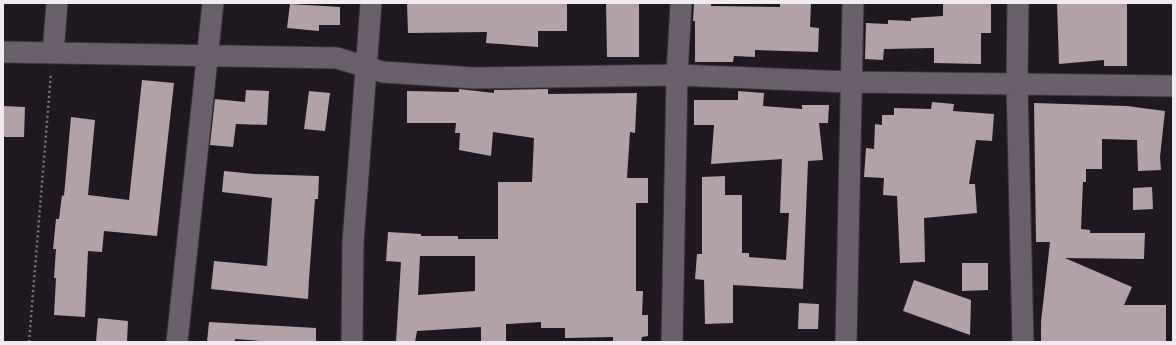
<svg xmlns="http://www.w3.org/2000/svg" width="1176" height="345" font-family="Helvetica,sans-serif">
  <rect width="100%" height="100%" fill="#201821"/>
  <path fill="#b2a1a7" fill-rule="evenodd" d="M 407,3 L 567,3 L 567,31 L 538,31 L 538,47 L 486,43 L 487,32 L 408,33 Z
    M 606,3 L 639,3 L 639,57 L 607,57 Z
    M 780,3 L 811,3 L 810,27 L 819,28 L 818,52 L 755,50 L 755,57 L 734,56 L 733,62 L 695,62 L 695,21 L 693,21 L 694,4 L 711,4 L 711,6 L 780,7 Z
    M 943,3 L 991,3 L 991,33 L 981,33 L 981,64 L 934,63 L 934,48 L 884,49 L 883,60 L 865,59 L 866,23 L 888,24 L 888,20 L 911,21 L 911,18 L 943,16 Z
    M 1057,3 L 1127,3 L 1127,66 L 1104,66 L 1104,60 L 1059,64 Z
    M 290,4 L 340,7 L 340,25 L 319,25 L 319,31 L 287,28 Z
    M 142,80 L 174,83 L 157,236 L 104,231 L 102,252 L 88,251 L 85,317 L 54,315 L 56,278 L 54,278 L 56,249 L 53,249 L 56,219 L 59,219 L 62,195 L 64,196 L 71,117 L 95,120 L 88,195 L 129,200 Z
    M 459,89 L 494,93 L 494,90 L 548,89 L 548,94 L 637,93 L 635,133 L 630,132 L 627,178 L 648,178 L 648,203 L 636,203 L 636,291 L 643,291 L 642,315 L 648,315 L 648,336 L 642,337 L 641,342 L 613,342 L 613,337 L 565,338 L 565,328 L 541,328 L 541,322 L 506,324 L 506,342 L 481,342 L 481,327 L 417,331 L 415,342 L 396,342 L 401,262 L 386,261 L 388,232 L 421,234 L 421,236 L 458,236 L 458,239 L 498,239 L 498,182 L 532,182 L 534,138 L 493,132 L 491,156 L 459,150 L 460,133 L 455,133 L 456,123 L 407,123 L 407,91 L 459,92 ZM 420,256 L 475,256 L 475,291 L 418,295 Z
    M 246,90 L 269,91 L 267,125 L 236,124 L 233,147 L 210,145 L 215,99 L 245,102 Z
    M 309,91 L 330,93 L 325,131 L 304,129 Z
    M 738,91 L 764,93 L 763,106 L 802,109 L 802,105 L 829,105 L 828,123 L 819,123 L 823,160 L 808,161 L 803,289 L 733,285 L 733,323 L 705,324 L 704,280 L 695,279 L 697,254 L 702,254 L 702,177 L 725,176 L 725,195 L 742,195 L 742,253 L 749,253 L 749,257 L 786,260 L 789,213 L 780,213 L 782,159 L 711,164 L 714,125 L 694,125 L 694,100 L 738,100 Z
    M 932,102 L 954,104 L 953,111 L 994,114 L 992,141 L 976,140 L 969,184 L 975,184 L 977,213 L 924,218 L 925,262 L 900,263 L 897,196 L 883,195 L 884,178 L 864,177 L 866,148 L 874,149 L 875,124 L 882,125 L 882,115 L 894,115 L 894,108 L 931,109 Z
    M 1034,103 L 1127,106 L 1165,111 L 1160,157 L 1161,170 L 1138,171 L 1137,140 L 1102,139 L 1102,169 L 1086,169 L 1086,182 L 1083,182 L 1081,229 L 1090,230 L 1090,233 L 1145,233 L 1144,259 L 1065,258 L 1132,287 L 1124,305 L 1166,305 L 1166,342 L 1041,342 L 1041,322 L 1050,242 L 1036,242 Z
    M 3,106 L 25,107 L 24,137 L 3,137 Z
    M 224,171 L 254,174 L 319,176 L 318,199 L 315,199 L 309,279 L 308,299 L 211,289 L 214,261 L 267,266 L 272,198 L 222,192 Z
    M 1152,187 L 1153,209 L 1133,210 L 1133,188 Z
    M 962,263 L 988,263 L 988,290 L 962,291 Z
    M 914,280 L 971,300 L 970,335 L 903,311 Z
    M 799,303 L 819,304 L 818,329 L 798,329 Z
    M 98,318 L 128,321 L 127,342 L 96,342 Z
    M 209,322 L 316,328 L 316,342 L 274,342 L 235,339 L 235,342 L 207,342 Z"/>
  <g fill="none" stroke-linecap="round" stroke-linejoin="round">
    <defs>
      <path id="minor" d="M 1018,3 L 1017,84 L 1023,342
        M 3,52 L 337,58 L 383,72 L 474,78 L 677,75 L 850,82 L 1173,86
        M 53,53 L 57,3
        M 177,342 L 213,3
        M 352,342 L 353,242 L 371,3
        M 672,342 L 677,75 L 681,3
        M 846,342 L 853,3"/>
    </defs>
    <use href="#minor" stroke="#383239" stroke-width="23"/>
    <path stroke="#7a737b" stroke-width="2.5" stroke-dasharray="2 3" stroke-linecap="butt" d="M 29,342 L 51,73"/>
    <use href="#minor" stroke="#6a606b" stroke-width="21"/>
  </g>
  <rect width="1176" height="345" fill="none" stroke="#f0eaf1" stroke-width="8"/>
</svg>
